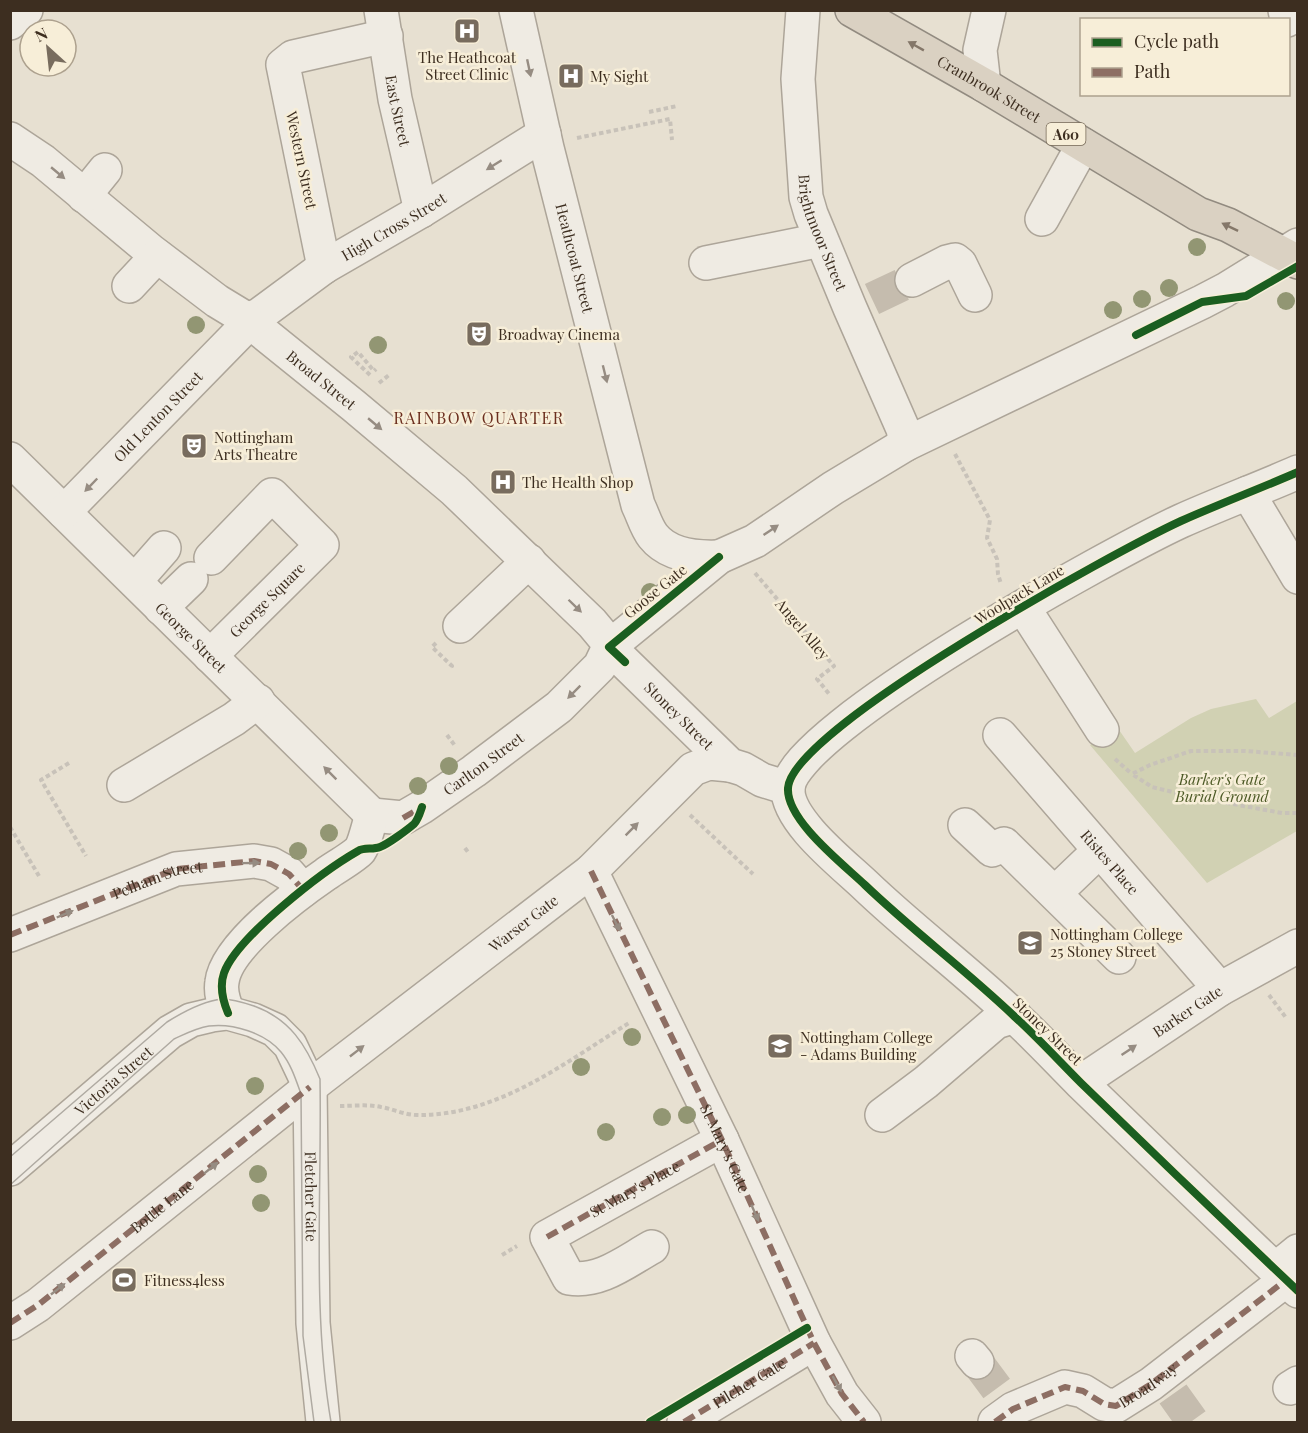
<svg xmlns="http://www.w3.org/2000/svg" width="1308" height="1433" font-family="'Playfair Display',serif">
  <rect width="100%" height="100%" fill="#e7e0d1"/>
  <path fill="#d1d1b3" d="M 1256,699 L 1269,718 L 1297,701 L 1297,831 L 1207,883 L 1090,745 L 1117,727 L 1135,753 L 1191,718 L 1211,709 Z"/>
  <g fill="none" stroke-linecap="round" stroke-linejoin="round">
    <path stroke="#c5bcae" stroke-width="33" stroke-dasharray="33 16" stroke-linecap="butt" d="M 872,299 L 912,280
      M 977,1362 L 1003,1397
      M 1173,1394 L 1193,1422"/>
    <defs>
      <g id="minor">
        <path id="s1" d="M 381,10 L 395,99 L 421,211"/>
        <path id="s2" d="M 516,10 L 547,148 L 638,505 C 643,515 646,527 653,536 C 668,555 696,558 719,557"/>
        <path id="s3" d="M 803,10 L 798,79 L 806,197 L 811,214 L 850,308 L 903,429 L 906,444"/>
        <path d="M 1285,10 L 1287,20"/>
        <path d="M 10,23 L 26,10"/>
        <path d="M 984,85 L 980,50 L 989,10"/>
        <path id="s4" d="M 10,139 L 43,161 L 151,251 L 217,301 L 245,318 L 354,406 L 454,490 L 592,623 L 607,641 L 609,647 L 730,765 L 743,769 L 762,780 L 788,788"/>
        <path d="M 84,196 L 105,170"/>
        <path d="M 1042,219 L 1083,145"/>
        <path d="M 706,263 L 821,240"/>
        <path d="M 324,267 L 283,65 L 293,57 L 386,36"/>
        <path d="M 912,280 L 947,262 L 955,260 L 960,264 L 975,295"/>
        <path d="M 129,286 L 157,256"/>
        <path id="s5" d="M 245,318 L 252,318 L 259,315 L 324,267 L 421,211 L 544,134"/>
        <path id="s6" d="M 10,459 L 372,815"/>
        <path d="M 1298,472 C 1259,489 1219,504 1181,521 C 1118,550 792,728 788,788 C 786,820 843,864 865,885 C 913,931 967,971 1015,1017 C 1038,1038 1059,1061 1081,1083 C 1153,1153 1225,1222 1298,1291"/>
        <path d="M 1248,493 L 1298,577"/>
        <path id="s7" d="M 64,512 L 245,327 L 245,318"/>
        <path d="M 135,581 L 164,548"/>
        <path d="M 1023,607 L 1102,730"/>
        <path d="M 161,608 L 191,579"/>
        <path d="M 460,626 L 529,561"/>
        <path id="s8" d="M 210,656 L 322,545 L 272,495 L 211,558"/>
        <path id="s9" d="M 1000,735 L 1220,989"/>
        <path d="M 124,785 L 234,719 L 258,701"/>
        <path id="s10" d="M 372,815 L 403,818 L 422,807 L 474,771 L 559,707 L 600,666 L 609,647 L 719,557 L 755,541 L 833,488 L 906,444 L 1202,302 L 1225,290 L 1298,245"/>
        <path d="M 965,825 L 992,850 L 1004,844 L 1119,957"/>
        <path id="s11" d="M 591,871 L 722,1140 L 814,1343 L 842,1394 L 864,1422"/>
        <path d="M 1055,893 L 1099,851"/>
        <path d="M 10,935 L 176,869 L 254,861 L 271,864 L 289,874 L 303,890"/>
        <path d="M 228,1013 C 224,1003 220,993 222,982 C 226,946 297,894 326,874 C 334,868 354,857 360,850 C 365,843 369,823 372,815"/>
        <path id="s12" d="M 1081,1082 L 1220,989 L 1298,946"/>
        <path d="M 882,1115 L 926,1082 L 996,1022 L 1015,1016"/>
        <path id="s13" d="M 10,1169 L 170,1032 L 191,1020 L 212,1015 L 228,1013 L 253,1020 L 275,1030 L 290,1045 L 310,1087 L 313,1323 L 323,1422"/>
        <path d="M 652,1247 C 625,1262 600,1283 569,1278 L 547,1237 L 722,1140"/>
        <path d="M 1276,1269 L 1298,1251"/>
        <path id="s14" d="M 10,1323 L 38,1305 L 320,1079 L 591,871 L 693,769 L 709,763 L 730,765"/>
        <path d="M 972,1356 L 977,1362"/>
        <path d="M 1290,1388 L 1298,1383"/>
        <path d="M 684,1422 L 814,1343"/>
        <path id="s15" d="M 995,1422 L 1013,1409 L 1065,1387 L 1083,1391 L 1104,1404 L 1116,1406 L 1151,1384 L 1286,1280"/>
      </g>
      <g id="highway">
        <path id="s16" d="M 852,10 L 984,85 L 1198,214 L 1228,225 L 1298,262"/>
      </g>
    </defs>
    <use href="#minor" stroke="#ada599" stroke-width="36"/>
    <use href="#highway" stroke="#928b80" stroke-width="36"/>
    <path stroke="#c8c2b9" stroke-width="4" stroke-dasharray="4.5 3" stroke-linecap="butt" d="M 649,112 L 677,106
      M 577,138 L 670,119 L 672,140
      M 370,375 L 351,357 L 358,352 L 374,371 L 376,369
      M 379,383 L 389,375
      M 955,454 L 990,520 L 987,538 L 997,559 L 998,574 L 1001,584
      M 755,573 L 834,666 L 817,679 L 830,695
      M 436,643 L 432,647 L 452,666 L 450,667
      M 447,735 L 456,747
      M 1298,755 L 1245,751 L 1191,751 L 1150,765 L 1132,774 L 1152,787 L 1189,796 L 1282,813 L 1298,813
      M 1115,759 L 1132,774
      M 69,763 L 41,780 L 86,856
      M 690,815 L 753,874
      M 10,827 L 39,876
      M 465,848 L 468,852
      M 1269,995 L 1287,1019
      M 340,1106 C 353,1106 368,1104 381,1107 C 393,1109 405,1115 417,1115 C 498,1116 564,1063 629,1023
      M 502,1255 L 517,1246"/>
    <use href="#minor" stroke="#efebe3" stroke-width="33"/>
    <use href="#highway" stroke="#dad1c2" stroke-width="33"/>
    <path stroke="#afaaa2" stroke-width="1.5" d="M 10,1157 L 167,1022 C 183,1012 203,1001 222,999 C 232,999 245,1003 254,1006 C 290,1019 306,1045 320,1079 C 322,1192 312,1311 331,1422
      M 10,1185 L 174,1039 C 185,1034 196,1028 209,1026 C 233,1023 265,1033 281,1052 C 291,1064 296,1080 301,1094 L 303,1336 L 314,1422"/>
    <g stroke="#8d6e63" stroke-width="6" stroke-dasharray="12 6" stroke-linecap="butt">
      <path d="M 403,818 L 422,807"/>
      <path d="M 591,871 L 722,1140 L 814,1343 L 842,1394 L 864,1422"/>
      <path id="s17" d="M 10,935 L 176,869 L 254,861 L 271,864 L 289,874 L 303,890"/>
      <path id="s18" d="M 547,1237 L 722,1140"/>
      <path d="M 10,1323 L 38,1305 L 310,1087"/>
      <path id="s19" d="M 684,1422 L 814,1343"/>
      <path d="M 995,1422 L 1013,1409 L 1065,1387 L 1083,1391 L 1104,1404 L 1116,1406 L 1151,1384 L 1286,1280"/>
    </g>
    <defs>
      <path id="cycleway" d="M 1136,335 L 1202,302 L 1246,296 L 1298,266
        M 1298,472 C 1259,489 1219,504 1181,521 C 1118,550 792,728 788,788 C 786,820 843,864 865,885 C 913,931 967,971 1015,1017 C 1038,1038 1059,1061 1081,1083 C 1153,1153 1225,1222 1298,1291
        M 625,662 L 609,647 L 719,557
        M 228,1013 C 223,1001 219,987 224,973 C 237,937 323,871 358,851 C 364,847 373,850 380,847 C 388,844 407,830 414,824 C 418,820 420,813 422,807
        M 650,1422 L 807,1328"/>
    </defs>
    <use href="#cycleway" stroke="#f7eed8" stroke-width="11"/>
    <use href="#cycleway" stroke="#1b5e20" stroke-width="8"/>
  </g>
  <g fill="#929673">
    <circle cx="1197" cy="247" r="9"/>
    <circle cx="1169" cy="288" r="9"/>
    <circle cx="1142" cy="299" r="9"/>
    <circle cx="1286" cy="301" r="9"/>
    <circle cx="1113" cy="310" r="9"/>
    <circle cx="196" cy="325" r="9"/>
    <circle cx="378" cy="345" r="9"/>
    <circle cx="650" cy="592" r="9"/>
    <circle cx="449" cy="766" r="9"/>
    <circle cx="418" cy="786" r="9"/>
    <circle cx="329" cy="833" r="9"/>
    <circle cx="298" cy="851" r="9"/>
    <circle cx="632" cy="1037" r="9"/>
    <circle cx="581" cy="1067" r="9"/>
    <circle cx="255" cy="1086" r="9"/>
    <circle cx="687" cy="1115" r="9"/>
    <circle cx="662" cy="1117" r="9"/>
    <circle cx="606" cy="1132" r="9"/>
    <circle cx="258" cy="1174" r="9"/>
    <circle cx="261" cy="1203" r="9"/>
  </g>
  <defs><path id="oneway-solid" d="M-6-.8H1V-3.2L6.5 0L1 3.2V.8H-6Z" transform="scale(1.5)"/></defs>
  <g fill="#847769">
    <use href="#oneway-solid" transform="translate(916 46) rotate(-151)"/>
    <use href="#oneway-solid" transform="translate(1230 227) rotate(-154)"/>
  </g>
  <g fill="#968c82">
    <use href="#oneway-solid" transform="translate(529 68) rotate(78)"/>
    <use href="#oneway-solid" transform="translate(494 165) rotate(148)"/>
    <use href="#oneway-solid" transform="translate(58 173) rotate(40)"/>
    <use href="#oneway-solid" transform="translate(605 374) rotate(76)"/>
    <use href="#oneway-solid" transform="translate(375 424) rotate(40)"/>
    <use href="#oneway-solid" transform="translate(91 485) rotate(134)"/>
    <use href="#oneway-solid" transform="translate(771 530) rotate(-34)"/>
    <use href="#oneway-solid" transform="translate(575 606) rotate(44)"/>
    <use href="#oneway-solid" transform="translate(574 692) rotate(135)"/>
    <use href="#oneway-solid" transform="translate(330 773) rotate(-135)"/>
    <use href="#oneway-solid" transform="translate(632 829) rotate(-45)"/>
    <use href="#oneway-solid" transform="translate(251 863) rotate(-1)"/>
    <use href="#oneway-solid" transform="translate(65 914) rotate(-23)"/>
    <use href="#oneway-solid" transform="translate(616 923) rotate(63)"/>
    <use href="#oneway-solid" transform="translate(1129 1050) rotate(-34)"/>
    <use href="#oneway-solid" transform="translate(357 1051) rotate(-38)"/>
    <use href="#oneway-solid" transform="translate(211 1168) rotate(-39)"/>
    <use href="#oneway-solid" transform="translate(755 1213) rotate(66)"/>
    <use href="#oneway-solid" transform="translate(58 1289) rotate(-38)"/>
    <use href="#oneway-solid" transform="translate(837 1384) rotate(61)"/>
  </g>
  <defs>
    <symbol id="hospital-square" viewBox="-11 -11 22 22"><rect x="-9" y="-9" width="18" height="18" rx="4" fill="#786c5e" stroke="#f7eed8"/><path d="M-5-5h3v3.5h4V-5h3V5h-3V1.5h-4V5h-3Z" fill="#fff"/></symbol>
    <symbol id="theatre-square" viewBox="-11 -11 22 22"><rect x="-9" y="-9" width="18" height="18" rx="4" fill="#786c5e" stroke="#f7eed8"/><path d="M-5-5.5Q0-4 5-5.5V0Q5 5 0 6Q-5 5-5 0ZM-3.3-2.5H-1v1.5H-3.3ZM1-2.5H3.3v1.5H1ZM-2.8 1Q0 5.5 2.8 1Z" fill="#fff"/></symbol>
    <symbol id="university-square" viewBox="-11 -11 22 22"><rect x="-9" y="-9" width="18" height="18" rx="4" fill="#786c5e" stroke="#f7eed8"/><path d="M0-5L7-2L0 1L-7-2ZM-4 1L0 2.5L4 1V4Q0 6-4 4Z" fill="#fff"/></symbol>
    <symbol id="stadium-square" viewBox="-11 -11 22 22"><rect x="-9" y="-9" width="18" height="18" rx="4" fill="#786c5e" stroke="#f7eed8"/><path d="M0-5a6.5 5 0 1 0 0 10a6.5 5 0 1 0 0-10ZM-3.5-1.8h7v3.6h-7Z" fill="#fff"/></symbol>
  </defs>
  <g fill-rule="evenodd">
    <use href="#hospital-square" x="452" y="16" width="30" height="30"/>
    <use href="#hospital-square" x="556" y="61" width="30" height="30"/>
    <use href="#theatre-square" x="464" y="319" width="30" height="30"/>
    <use href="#theatre-square" x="179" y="431" width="30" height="30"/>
    <use href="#hospital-square" x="488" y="467" width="30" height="30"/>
    <use href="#university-square" x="1015" y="928" width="30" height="30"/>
    <use href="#university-square" x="765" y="1031" width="30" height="30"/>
    <use href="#stadium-square" x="109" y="1265" width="30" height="30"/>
  </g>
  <g text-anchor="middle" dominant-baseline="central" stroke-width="5" stroke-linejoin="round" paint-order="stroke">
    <rect fill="#f7eed8" stroke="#756857" stroke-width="1.5" x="1046.5" y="123" width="39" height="22" rx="4.5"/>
    <g font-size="14" font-weight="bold" fill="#3d2e20">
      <text x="1066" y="134">A60</text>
    </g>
    <g font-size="15" fill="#3d2e20" stroke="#f7eed8" text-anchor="start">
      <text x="467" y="57" text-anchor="middle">The Heathcoat<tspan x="467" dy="17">Street Clinic</tspan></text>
      <text x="590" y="76">My Sight</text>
      <text x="498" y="334">Broadway Cinema</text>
      <text x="214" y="437">Nottingham<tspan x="214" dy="17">Arts Theatre</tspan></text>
      <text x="522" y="482">The Health Shop</text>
      <text x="1050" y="934">Nottingham College<tspan x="1050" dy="17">25 Stoney Street</tspan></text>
      <text x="800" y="1037">Nottingham College<tspan x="800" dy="17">- Adams Building</tspan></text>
      <text x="144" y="1280">Fitness4less</text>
    </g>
    <g font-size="15" fill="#3d2e20" stroke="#f7eed8">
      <text stroke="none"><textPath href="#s16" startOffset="158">Cranbrook Street</textPath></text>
      <text stroke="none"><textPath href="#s1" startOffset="102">East Street</textPath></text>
      <text transform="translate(302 160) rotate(78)">Western Street</text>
      <text stroke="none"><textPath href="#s5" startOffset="176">High Cross Street</textPath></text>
      <text stroke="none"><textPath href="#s3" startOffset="226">Brightmoor Street</textPath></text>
      <text stroke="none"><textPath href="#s2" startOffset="255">Heathcoat Street</textPath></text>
      <text stroke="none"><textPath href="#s4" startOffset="394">Broad Street</textPath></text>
      <text stroke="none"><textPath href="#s7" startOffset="134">Old Lenton Street</textPath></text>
      <text transform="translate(655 591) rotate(-39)">Goose Gate</text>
      <text transform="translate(1019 594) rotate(-31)">Woolpack Lane</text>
      <text stroke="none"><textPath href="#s8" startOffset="80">George Square</textPath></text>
      <text transform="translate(803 629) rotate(50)">Angel Alley</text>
      <text stroke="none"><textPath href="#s6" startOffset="254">George Street</textPath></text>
      <text stroke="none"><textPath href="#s4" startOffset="886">Stoney Street</textPath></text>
      <text stroke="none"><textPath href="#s10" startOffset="128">Carlton Street</textPath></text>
      <text stroke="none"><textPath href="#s9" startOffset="168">Ristes Place</textPath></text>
      <text stroke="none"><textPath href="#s17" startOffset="158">Pelham Street</textPath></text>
      <text stroke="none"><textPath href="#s14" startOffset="651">Warser Gate</textPath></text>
      <text stroke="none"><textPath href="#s12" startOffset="128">Barker Gate</textPath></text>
      <text transform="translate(1048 1031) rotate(44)">Stoney Street</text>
      <text stroke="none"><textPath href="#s13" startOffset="136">Victoria Street</textPath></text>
      <text stroke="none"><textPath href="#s11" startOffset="308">St Mary's Gate</textPath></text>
      <text stroke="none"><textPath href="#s18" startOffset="100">St Mary's Place</textPath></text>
      <text stroke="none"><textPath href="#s13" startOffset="500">Fletcher Gate</textPath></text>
      <text stroke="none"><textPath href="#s14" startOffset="192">Bottle Lane</textPath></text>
      <text stroke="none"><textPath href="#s19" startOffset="76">Pilcher Gate</textPath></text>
      <text stroke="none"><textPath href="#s15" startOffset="172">Broadway</textPath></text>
    </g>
    <g font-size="15" font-style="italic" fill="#4d5a26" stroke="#f7eed8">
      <text x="1222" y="779">Barker's Gate<tspan x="1222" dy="17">Burial Ground</tspan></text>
    </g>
    <g font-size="16" letter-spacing="1.5" fill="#6b2e1e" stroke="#f7eed8">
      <text x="479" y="417">RAINBOW QUARTER</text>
    </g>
  </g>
  <rect width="1308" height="1433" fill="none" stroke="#3d2e20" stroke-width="24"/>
  <rect x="1080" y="18" width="210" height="78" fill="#f7eed8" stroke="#ada18e" stroke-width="1.5"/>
  <rect x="1092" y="38" width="30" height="9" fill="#1b5e20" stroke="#ada18e" stroke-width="1.5"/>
  <text x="1134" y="48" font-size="18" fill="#3d2e20">Cycle path</text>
  <rect x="1092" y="68" width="30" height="9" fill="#8d6e63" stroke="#ada18e" stroke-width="1.5"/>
  <text x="1134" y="78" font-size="18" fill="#3d2e20">Path</text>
  <g transform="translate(48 48) rotate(333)"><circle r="28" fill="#f7eed8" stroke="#ada18e" stroke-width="1.5"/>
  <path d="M0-4.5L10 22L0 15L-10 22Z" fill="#786c5e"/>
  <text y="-9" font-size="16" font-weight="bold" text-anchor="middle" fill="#3d2e20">N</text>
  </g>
</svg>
